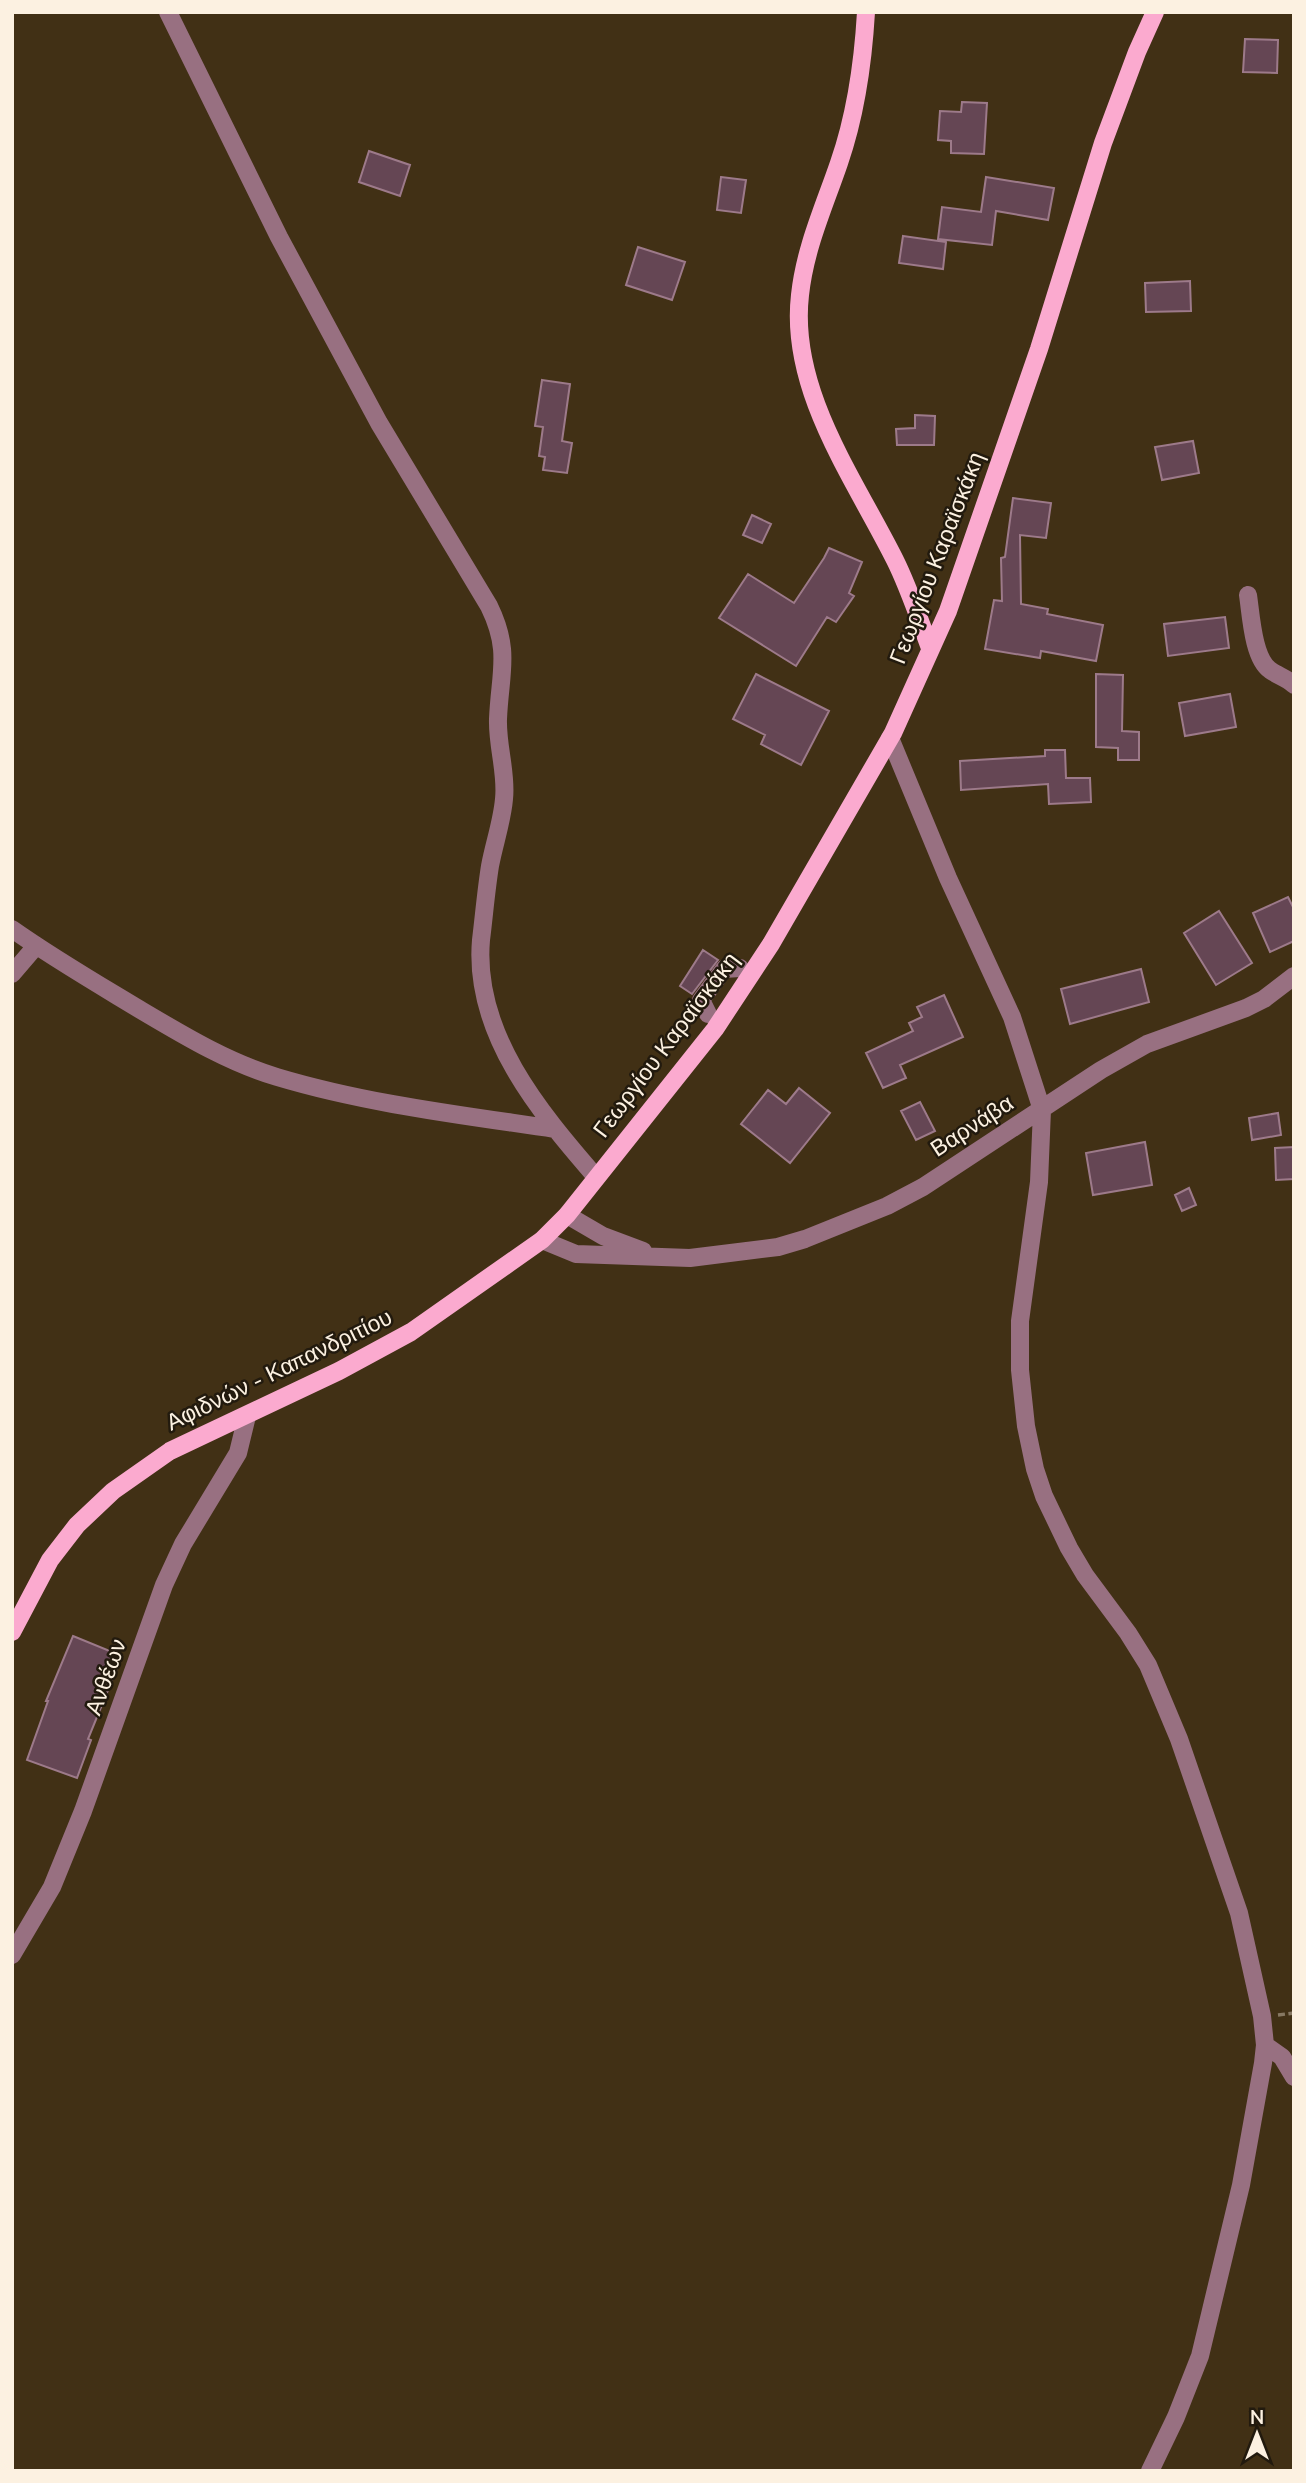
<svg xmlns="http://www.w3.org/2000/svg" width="1306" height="2483" font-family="'Nunito Sans',sans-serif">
  <rect width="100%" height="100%" fill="#413015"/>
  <path fill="#654654" stroke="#9d7a8a" stroke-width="2" d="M 1245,39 L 1278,40 L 1277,73 L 1243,72 Z
    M 962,102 L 987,103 L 984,154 L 951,153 L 951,141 L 938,140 L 940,111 L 961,112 Z
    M 369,151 L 410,165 L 400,196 L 359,182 Z
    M 721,177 L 746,180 L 741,213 L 717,210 Z
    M 986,177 L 1054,188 L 1048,220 L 996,211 L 992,245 L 938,239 L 942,207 L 981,212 Z
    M 903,236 L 946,242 L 943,269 L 899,263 Z
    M 638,247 L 685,262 L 672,300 L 626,285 Z
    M 1190,281 L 1191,311 L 1146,312 L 1145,283 Z
    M 542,380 L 570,384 L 562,441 L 572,443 L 567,473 L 543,470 L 545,457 L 539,456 L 543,427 L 535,426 Z
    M 915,415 L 935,416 L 934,445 L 897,445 L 896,429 L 915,428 Z
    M 1193,441 L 1199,473 L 1162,480 L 1155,447 Z
    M 1013,498 L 1051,503 L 1046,538 L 1020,535 L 1021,604 L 1048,609 L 1047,614 L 1103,625 L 1096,661 L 1041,651 L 1040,658 L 985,649 L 994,600 L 1002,601 L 1001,558 L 1005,557 Z
    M 752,515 L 771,524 L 762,543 L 743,535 Z
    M 829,548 L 862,562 L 849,593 L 854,596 L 836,622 L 827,617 L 796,666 L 719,618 L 748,574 L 794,603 L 824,558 Z
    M 1225,617 L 1229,648 L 1168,656 L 1164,624 Z
    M 756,674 L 829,711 L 801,765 L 761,744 L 765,735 L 733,719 Z
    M 1096,674 L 1123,675 L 1122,731 L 1139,732 L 1139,760 L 1118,760 L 1118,748 L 1096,747 Z
    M 1230,694 L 1236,727 L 1185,736 L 1179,703 Z
    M 1045,750 L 1065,750 L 1066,778 L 1090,778 L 1091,802 L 1049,804 L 1048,784 L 961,790 L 960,761 L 1045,756 Z
    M 1288,897 L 1294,909 L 1294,941 L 1270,952 L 1253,913 Z
    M 1219,911 L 1252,963 L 1216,985 L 1184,933 Z
    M 703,950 L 718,960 L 692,994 L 680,986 Z
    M 1141,969 L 1149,1002 L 1070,1024 L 1061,989 Z
    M 944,995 L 963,1037 L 900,1065 L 906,1078 L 883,1088 L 866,1053 L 913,1031 L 909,1023 L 922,1017 L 917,1007 Z
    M 799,1088 L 830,1113 L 790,1163 L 741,1124 L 768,1090 L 786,1104 Z
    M 920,1102 L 935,1131 L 916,1140 L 901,1111 Z
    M 1278,1113 L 1281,1135 L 1252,1140 L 1249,1118 Z
    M 1145,1142 L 1152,1185 L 1093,1195 L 1086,1153 Z
    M 1294,1147 L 1294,1179 L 1276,1180 L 1275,1148 Z
    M 1189,1188 L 1196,1205 L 1182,1211 L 1175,1195 Z
    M 73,1636 L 122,1656 L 88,1739 L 91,1740 L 77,1778 L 27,1760 L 48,1701 L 46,1701 Z"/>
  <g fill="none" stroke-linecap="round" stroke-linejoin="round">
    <path stroke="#877862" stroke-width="3.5" stroke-dasharray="7 3.5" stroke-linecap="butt" d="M 1278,2015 L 1294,2013"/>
    <path stroke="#987081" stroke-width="18" d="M 168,12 L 279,237 L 379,423 L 489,606 C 511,651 500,672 498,719 C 497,746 507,773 504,799 C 502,822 494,844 490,866 C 486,891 484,916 481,940 C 473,1033 539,1111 596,1177
      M 1248,595 C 1251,615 1253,658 1270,670 C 1278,676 1287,678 1294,685
      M 890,738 L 948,878 L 1012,1017 L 1042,1110 L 1039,1182 L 1020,1321 L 1020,1370 L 1026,1426 L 1035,1469 L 1044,1496 L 1069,1548 L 1085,1575 L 1128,1633 L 1148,1665 L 1179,1739 L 1239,1913 L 1262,2016 L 1265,2045 L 1263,2063 L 1241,2185 L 1200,2356 L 1176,2417 L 1150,2471
      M 12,929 C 53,958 96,983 139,1009 C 183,1035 227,1062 277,1077 C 367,1104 461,1115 555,1129
      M 12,974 L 36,946
      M 708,1014 L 701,1000 L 724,969 L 740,968
      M 567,1215 L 603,1236 L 643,1251
      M 542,1240 L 576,1254 L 690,1258 L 778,1247 L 805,1239 L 887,1206 L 923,1187 L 1101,1070 L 1147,1044 L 1246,1008 L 1264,999 L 1294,976
      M 12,1955 L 52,1887 L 83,1811 L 164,1585 L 183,1544 L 238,1453 L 247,1416
      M 1265,2045 L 1282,2057 L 1294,2077"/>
    <path stroke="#fbaacf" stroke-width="18" d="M 866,12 C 863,64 856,114 839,163 C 824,207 805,248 800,295 C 789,390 854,478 895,560 C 909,588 919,619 930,648
      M 12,1632 L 50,1560 L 77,1525 L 113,1491 L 170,1451 L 339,1371 L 411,1332 L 542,1240 L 567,1215 L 715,1029 L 771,944 L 893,733 L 948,611 L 1039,349 L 1103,143 L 1137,52 L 1155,12"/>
  </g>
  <g text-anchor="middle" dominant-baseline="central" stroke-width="5" stroke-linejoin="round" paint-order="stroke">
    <g font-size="23" fill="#fcf1e1" stroke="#221a0e">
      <text transform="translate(937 558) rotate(-69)">Γεωργίου Καραϊσκάκη</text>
      <text transform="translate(666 1045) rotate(-53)">Γεωργίου Καραϊσκάκη</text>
      <text transform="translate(972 1126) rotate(-33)">Βαρνάβα</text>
      <text transform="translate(279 1370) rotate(-26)">Αφιδνών - Καπανδριτίου</text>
      <text transform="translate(106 1677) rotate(-70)">Ανθέων</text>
    </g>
  </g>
  <rect width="1306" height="2483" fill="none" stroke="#fcf1e1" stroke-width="28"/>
  <g transform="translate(1257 2434)" stroke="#221a0e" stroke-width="5" paint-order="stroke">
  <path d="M0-5L12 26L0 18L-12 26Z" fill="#fcf1e1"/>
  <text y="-10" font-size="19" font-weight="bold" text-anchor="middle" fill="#fcf1e1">N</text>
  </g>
</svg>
